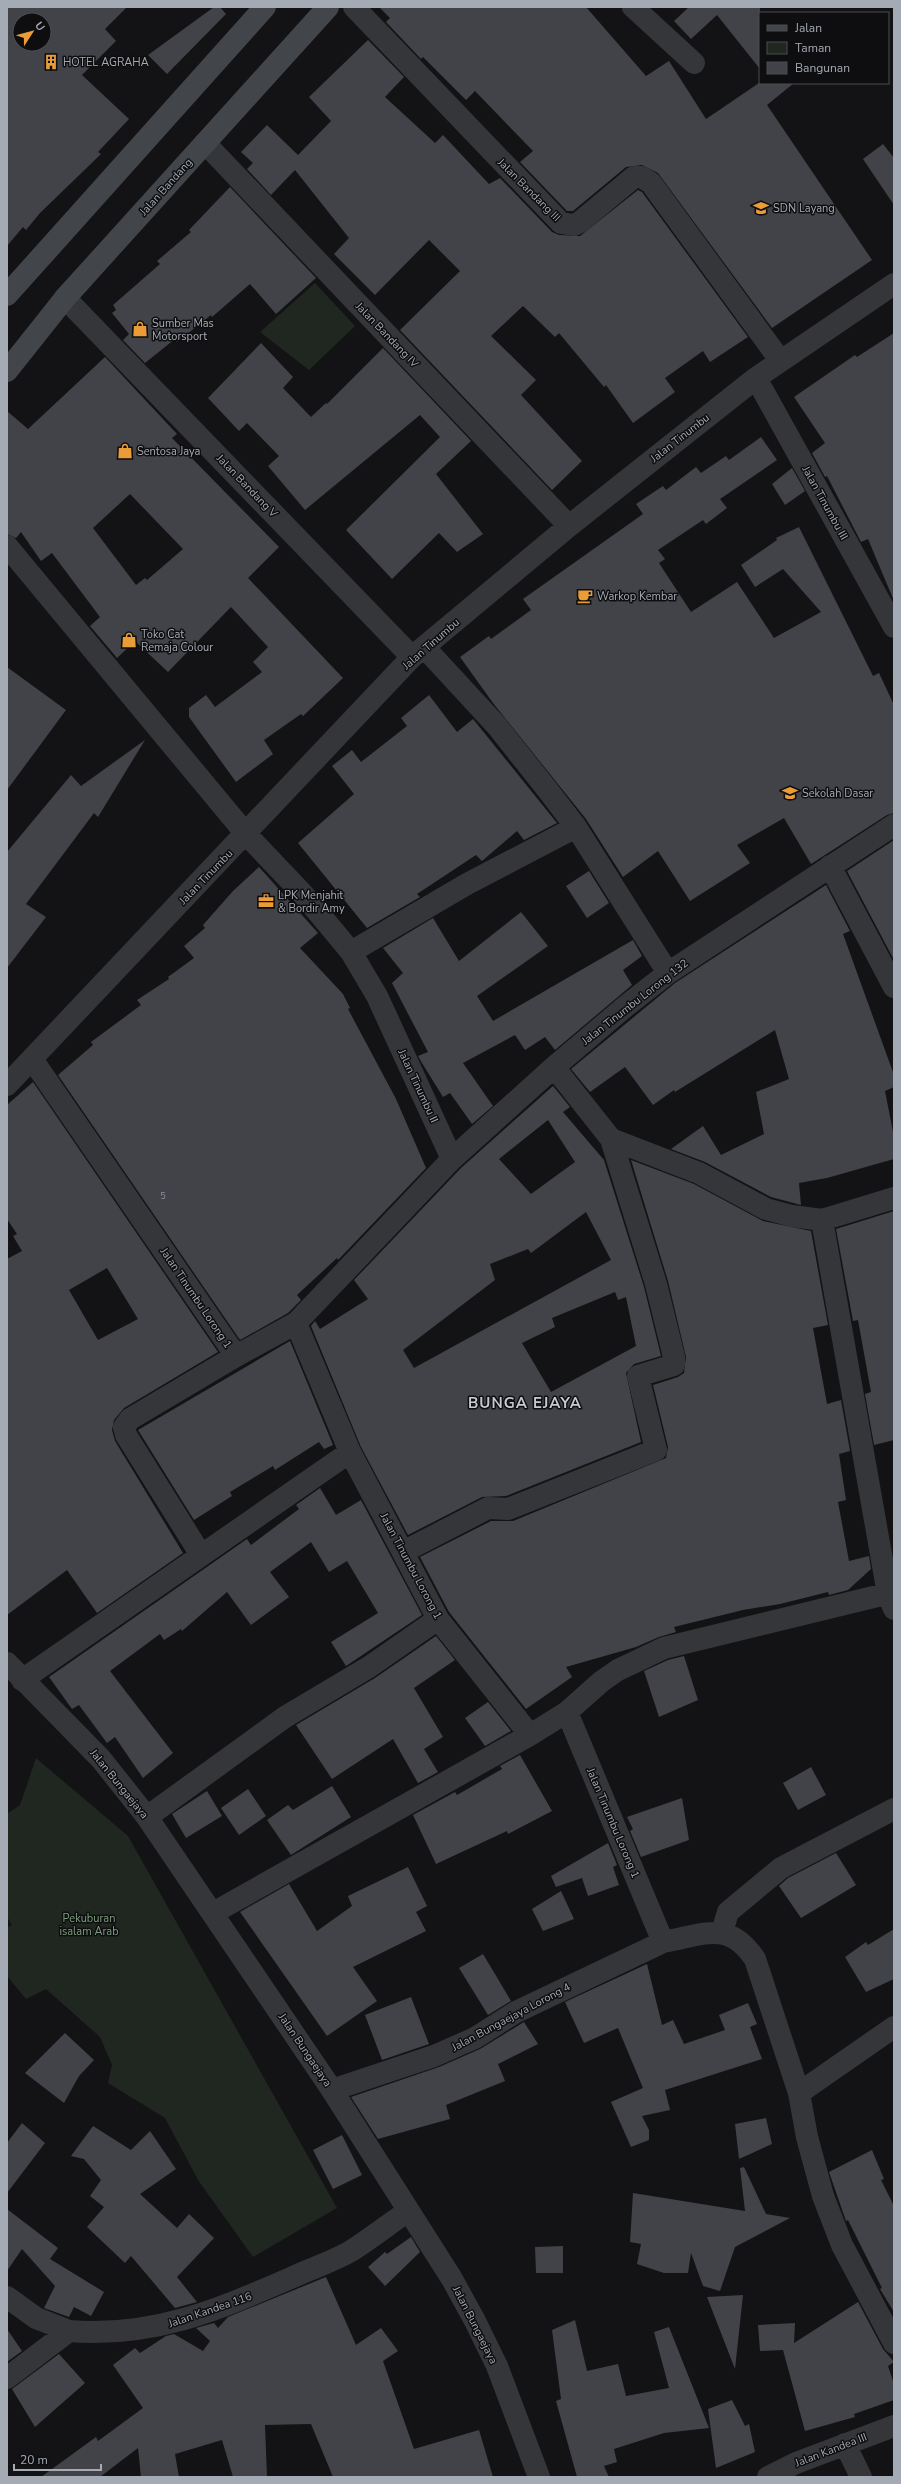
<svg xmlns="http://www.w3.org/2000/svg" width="901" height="2484" font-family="'Nunito Sans',sans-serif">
  <rect width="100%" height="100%" fill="#131315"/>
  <path fill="#1f2720" d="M 315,283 L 355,326 L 309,370 L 260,332 Z
    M 36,1758 L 128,1836 L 337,2208 L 253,2257 L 198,2180 L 165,2118 L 108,2083 L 112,2065 L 100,2037 L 46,1989 L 26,1999 L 7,1976 L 7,1928 L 12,1925 L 7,1917 L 7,1814 L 20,1805 Z"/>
  <path fill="#424348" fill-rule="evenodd" d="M 7,7 L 127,7 L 105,29 L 116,41 L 82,75 L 129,119 L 98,152 L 101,154 L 40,213 L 26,230 L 23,227 L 7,246 ZM 20,20 L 44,20 L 44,44 L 20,44 Z
    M 214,7 L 220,7 L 226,14 L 167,74 L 148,55 Z
    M 379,7 L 586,7 L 646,76 L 669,61 L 706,119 L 759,83 L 794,83 L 767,105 L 872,260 L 772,328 L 658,173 L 642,165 L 626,167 L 573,211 L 567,211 L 520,162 L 533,151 L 475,91 L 466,100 L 423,57 L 421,59 L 386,22 L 390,18 Z
    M 689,7 L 760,7 L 760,69 L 717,15 L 691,39 L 674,21 Z
    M 368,40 L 404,77 L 385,97 L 435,143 L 443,135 L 489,184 L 500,178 L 552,232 L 559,235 L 580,236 L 638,190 L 642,192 L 748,337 L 710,362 L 703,351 L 665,378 L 675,392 L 633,423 L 606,385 L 604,387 L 559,333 L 555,337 L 523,306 L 491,336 L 536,380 L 521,395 L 582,461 L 552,490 L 400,330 L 460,271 L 429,240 L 375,295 L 334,254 L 349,238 L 295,170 L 271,195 L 247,169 L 253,163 L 241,152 L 267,125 L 298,155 L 331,121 L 309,97 Z
    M 883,144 L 894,158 L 894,205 L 863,159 Z
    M 230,187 L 316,278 L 276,314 L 250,284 L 212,317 L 211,315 L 177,342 L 175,339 L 145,363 L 123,340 L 129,334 L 112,313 L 116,310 L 113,305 L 160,264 L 157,261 L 191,232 L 189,230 Z
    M 894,333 L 894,601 L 868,539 L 861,542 L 827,476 L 825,477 L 812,453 L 825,443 L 794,397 L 855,355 L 857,357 Z
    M 261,343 L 293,377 L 283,388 L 311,417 L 326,403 L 327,404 L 383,348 L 471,441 L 436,474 L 483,534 L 457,552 L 439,533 L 392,579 L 346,530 L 440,437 L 420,415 L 305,510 L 268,466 L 279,456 L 247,423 L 239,431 L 208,398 Z
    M 105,357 L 177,434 L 172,438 L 279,547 L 248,578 L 343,678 L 303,716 L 301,714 L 264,740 L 273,754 L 236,782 L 189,717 L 189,708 L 206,695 L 215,707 L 262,672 L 253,662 L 268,647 L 231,607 L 168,672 L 135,641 L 117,658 L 90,626 L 100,617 L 52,553 L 41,561 L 21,532 L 16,538 L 7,534 L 7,411 L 28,429 ZM 130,494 L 183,549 L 147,580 L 145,578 L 136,585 L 93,528 Z
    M 761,437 L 777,460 L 720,499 L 727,508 L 706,524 L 703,520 L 658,550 L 665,559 L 659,563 L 691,612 L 737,582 L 774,638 L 821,612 L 783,569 L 755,587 L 741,565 L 777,540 L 776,538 L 799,527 L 873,676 L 879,673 L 894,705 L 894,813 L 887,815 L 811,864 L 784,818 L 737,845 L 750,863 L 690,901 L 658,851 L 623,877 L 586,819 L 493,703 L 460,657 L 489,636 L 491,639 L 531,610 L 523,599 L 643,514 L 636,504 L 663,486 L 666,490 L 696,467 L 701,473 L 726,456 L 729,460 Z
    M 792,468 L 805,491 L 785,505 L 772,484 Z
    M 7,667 L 66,710 L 7,790 Z
    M 429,695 L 457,732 L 473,719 L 557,823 L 524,840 L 517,831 L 482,861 L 476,855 L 417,894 L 420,897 L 367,928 L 298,843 L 354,794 L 332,766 L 352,750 L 361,762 L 407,726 L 401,718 Z
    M 145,740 L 98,817 L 94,813 L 26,904 L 46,917 L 7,968 L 7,852 L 71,775 L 81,786 Z
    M 894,840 L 894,960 L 847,871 Z
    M 259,867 L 318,933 L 300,948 L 343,994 L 350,1008 L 348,1009 L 396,1099 L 426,1168 L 338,1260 L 337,1258 L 297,1295 L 301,1300 L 288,1313 L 240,1340 L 58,1075 L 93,1045 L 91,1042 L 141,1005 L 137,1000 L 169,979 L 168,977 L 194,958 L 184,946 L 205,928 L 203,925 L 233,891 Z
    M 589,871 L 609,903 L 587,918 L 566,886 Z
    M 826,885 L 850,931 L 843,934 L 894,1075 L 894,1087 L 885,1091 L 894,1137 L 894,1159 L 827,1178 L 799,1183 L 801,1205 L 771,1197 L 705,1162 L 671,1149 L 703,1126 L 721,1155 L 764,1134 L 756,1092 L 789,1079 L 775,1030 L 675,1092 L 674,1090 L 653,1105 L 625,1067 L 590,1092 L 571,1069 L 675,983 Z
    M 521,912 L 548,946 L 477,996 L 493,1021 L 633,940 L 642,956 L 623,970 L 632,985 L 555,1050 L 545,1037 L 525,1050 L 515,1035 L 463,1063 L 493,1106 L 472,1124 L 450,1093 L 443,1097 L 422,1063 L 418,1056 L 428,1052 L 392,983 L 403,973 L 383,948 L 433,918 L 459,961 Z
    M 33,1082 L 218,1352 L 124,1408 L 114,1420 L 112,1430 L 115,1441 L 183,1553 L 97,1613 L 67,1570 L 7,1615 L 7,1259 L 22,1251 L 13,1236 L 17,1234 L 7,1219 L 7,1105 ZM 107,1268 L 138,1319 L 98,1340 L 69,1290 Z
    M 553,1086 L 570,1107 L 563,1112 L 604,1160 L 644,1287 L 661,1356 L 634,1364 L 626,1373 L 641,1442 L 506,1496 L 482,1497 L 408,1535 L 361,1447 L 311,1326 L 315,1321 L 320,1329 L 368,1299 L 354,1280 L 461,1168 ZM 548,1120 L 575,1162 L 531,1194 L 499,1159 ZM 586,1212 L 611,1260 L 414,1368 L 403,1350 L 495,1280 L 490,1264 L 528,1249 L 531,1253 ZM 615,1292 L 618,1300 L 626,1297 L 636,1346 L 551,1392 L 522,1343 L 555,1327 L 552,1318 Z
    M 631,1160 L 694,1184 L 763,1221 L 811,1231 L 828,1325 L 813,1328 L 827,1404 L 841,1400 L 850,1451 L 839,1454 L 846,1500 L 838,1502 L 849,1561 L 869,1556 L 871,1569 L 848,1590 L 829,1595 L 828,1592 L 780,1604 L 743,1610 L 674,1627 L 676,1632 L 659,1637 L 636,1647 L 566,1667 L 572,1677 L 526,1709 L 449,1612 L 420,1557 L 491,1521 L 513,1521 L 666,1458 L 668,1447 L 653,1385 L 678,1377 L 684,1373 L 686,1357 L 668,1281 Z
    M 894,1211 L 894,1440 L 874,1445 L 865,1394 L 871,1392 L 858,1320 L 853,1321 L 836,1229 Z
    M 290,1341 L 333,1445 L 324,1449 L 319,1442 L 275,1470 L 273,1466 L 230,1492 L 232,1496 L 194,1520 L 138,1430 Z
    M 320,1488 L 336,1515 L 361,1500 L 422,1615 L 346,1666 L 331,1642 L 378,1613 L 347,1561 L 329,1572 L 311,1542 L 270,1572 L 289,1597 L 251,1625 L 227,1592 L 182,1631 L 181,1629 L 164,1640 L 160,1634 L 110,1671 L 173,1753 L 143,1778 L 115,1737 L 107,1743 L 79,1705 L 72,1709 L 49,1677 L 247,1539 L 251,1545 L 299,1509 L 296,1505 Z
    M 436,1636 L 455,1660 L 414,1688 L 443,1737 L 424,1749 L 438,1772 L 418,1783 L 393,1739 L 332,1779 L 296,1725 L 375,1678 Z
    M 684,1656 L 698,1700 L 659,1717 L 644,1671 L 668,1660 Z
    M 488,1702 L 511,1731 L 485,1746 L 465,1718 Z
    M 520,1755 L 552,1811 L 508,1834 L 507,1831 L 436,1864 L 413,1815 L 455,1792 L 457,1795 L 502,1769 L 500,1766 Z
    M 811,1767 L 826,1795 L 798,1810 L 783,1783 Z
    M 332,1786 L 351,1817 L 291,1855 L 267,1820 L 288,1805 L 293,1810 Z
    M 248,1789 L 266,1816 L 239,1835 L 221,1808 Z
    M 207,1791 L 222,1816 L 186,1838 L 172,1814 Z
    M 682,1798 L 689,1840 L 641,1857 L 630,1831 L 633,1829 L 627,1817 Z
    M 608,1843 L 617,1865 L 613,1867 L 619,1885 L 588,1896 L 582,1878 L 556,1887 L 551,1876 Z
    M 836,1853 L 856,1885 L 801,1918 L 779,1886 L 788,1878 Z
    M 408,1867 L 427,1906 L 416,1912 L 426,1931 L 353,1967 L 377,2001 L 327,2036 L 240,1912 L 289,1884 L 317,1931 L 352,1906 L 348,1896 Z
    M 561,1891 L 574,1919 L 543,1931 L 532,1909 Z
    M 894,1929 L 894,1979 L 866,1992 L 845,1957 L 866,1942 L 868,1945 Z
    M 483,1954 L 511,2001 L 488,2015 L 459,1968 Z
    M 647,1964 L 662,2025 L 673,2020 L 684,2044 L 725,2030 L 719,2015 L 748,2003 L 757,2024 L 750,2027 L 762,2059 L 665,2090 L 670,2110 L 642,2116 L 649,2130 L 649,2140 L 631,2147 L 611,2102 L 643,2088 L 618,2028 L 584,2043 L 565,2002 Z
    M 411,1997 L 429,2044 L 382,2060 L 365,2015 Z
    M 524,2022 L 538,2044 L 498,2064 L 505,2081 L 446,2105 L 450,2119 L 378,2139 L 351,2097 L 439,2067 L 480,2049 Z
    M 65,2033 L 94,2060 L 79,2076 L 64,2103 L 25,2073 Z
    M 766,2118 L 772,2144 L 739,2159 L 735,2124 Z
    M 22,2123 L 45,2143 L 7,2193 L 7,2143 Z
    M 93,2126 L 131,2150 L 150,2131 L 176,2169 L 140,2194 L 177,2228 L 189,2214 L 214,2238 L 177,2277 L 197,2302 L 175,2308 L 131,2256 L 125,2263 L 87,2227 L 104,2207 L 90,2196 L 101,2180 L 84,2159 L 71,2156 Z
    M 342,2135 L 362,2175 L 333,2189 L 313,2150 Z
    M 872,2150 L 884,2179 L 881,2180 L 894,2206 L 894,2312 L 880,2289 L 882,2288 L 848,2220 L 846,2221 L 829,2172 Z
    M 744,2167 L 766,2214 L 790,2218 L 735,2247 L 720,2291 L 703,2286 L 691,2253 L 688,2273 L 664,2273 L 637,2264 L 641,2244 L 630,2242 L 633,2193 L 745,2211 L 740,2168 Z
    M 7,2209 L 58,2248 L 50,2259 L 104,2292 L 91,2316 L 74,2307 L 69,2317 L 44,2308 L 55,2286 L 22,2249 L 7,2271 Z
    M 411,2237 L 420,2252 L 385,2286 L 368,2267 L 385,2252 L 387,2254 Z
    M 563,2246 L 563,2273 L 536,2273 L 535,2247 Z
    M 326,2277 L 356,2345 L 381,2328 L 398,2351 L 383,2361 L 414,2449 L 479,2430 L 493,2477 L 333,2477 L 311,2424 L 265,2425 L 267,2477 L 233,2477 L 222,2440 L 175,2454 L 179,2477 L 141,2477 L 138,2448 L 100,2477 L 41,2477 L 96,2437 L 98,2441 L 143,2408 L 113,2365 L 135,2348 L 140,2353 L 166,2336 L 174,2334 L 203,2351 L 210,2341 L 196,2328 L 214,2323 L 218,2328 L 228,2317 Z
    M 743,2295 L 735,2369 L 707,2297 Z
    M 858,2302 L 883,2349 L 894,2362 L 888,2366 L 894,2384 L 894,2400 L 854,2414 L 855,2417 L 805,2431 L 783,2350 L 760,2351 L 758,2325 L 795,2323 L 794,2343 Z
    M 575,2320 L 587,2371 L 618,2364 L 626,2396 L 669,2388 L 654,2332 L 669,2327 L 709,2428 L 664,2433 L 614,2449 L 617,2462 L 604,2466 L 609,2477 L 577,2477 L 556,2401 L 561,2399 L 552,2330 Z
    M 7,2329 L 22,2351 L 7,2362 Z
    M 59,2354 L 85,2383 L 35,2427 L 12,2389 Z
    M 732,2400 L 745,2426 L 749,2424 L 755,2452 L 716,2468 L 708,2409 Z"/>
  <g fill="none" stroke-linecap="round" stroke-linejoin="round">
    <path stroke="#343639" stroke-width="22" d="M 354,7 L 561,223 L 574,225 L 580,222 L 634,177 L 642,177 L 651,183 L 780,360
      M 633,7 L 694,63
      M 205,143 L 569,526
      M 65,298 L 412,657
      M 756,378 L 894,627
      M 7,546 L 246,834 L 302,893 L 351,952 L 377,996 L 452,1159
      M 425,648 L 497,726 L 550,793 L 576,827 L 668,973
      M 830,866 L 894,987
      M 351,952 L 467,884 L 576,827
      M 32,1059 L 236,1356 L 296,1323 L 350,1452 L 438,1619 L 530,1735 L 567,1712 L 663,1942 C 704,1935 728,1919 755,1959 L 799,2093 L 807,2137 L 823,2196 L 842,2245 L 894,2343
      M 554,1067 L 611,1139 L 699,1173 L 766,1209 L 792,1216 L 822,1220 L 894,1198
      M 7,1085 L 412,657 L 569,526 L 756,378 L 894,284
      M 822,1220 L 888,1594 L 894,1609
      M 296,1323 L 452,1159 L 554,1067 L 626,1006 L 668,973 L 894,825
      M 403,1552 L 488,1508 L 508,1509 L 656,1450 L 638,1376 L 674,1365 L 674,1357 L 656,1284 L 611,1139
      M 201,1555 L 126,1435 L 124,1427 L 130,1419 L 236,1356
      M 22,1680 L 350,1452
      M 567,1712 L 602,1681 L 618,1670 L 664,1648 L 894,1592
      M 147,1817 L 285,1717 L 369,1667 L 438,1619
      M 213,1913 L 530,1735
      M 722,1932 L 728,1912 L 781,1868 L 894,1809
      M 332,2090 L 434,2056 L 475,2038 L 516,2012 L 663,1942
      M 799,2093 L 894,2027
      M 7,2297 L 36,2318 L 69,2331
      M 7,2378 L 69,2331 C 153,2338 217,2310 293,2277 C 312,2268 332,2262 351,2251 C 370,2239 389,2224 408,2211
      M 845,2444 L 861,2477
      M 768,2477 L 796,2463 L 894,2426"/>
    <path stroke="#343639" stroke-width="22" d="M 7,1663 L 101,1759 L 147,1817 L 332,2090 L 452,2279 L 475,2321 L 497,2366 L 539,2477"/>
    <path stroke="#424549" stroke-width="22" d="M 7,295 L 265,7
      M 7,371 L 65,298 L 328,7"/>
  </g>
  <defs>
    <symbol id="building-bare" viewBox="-9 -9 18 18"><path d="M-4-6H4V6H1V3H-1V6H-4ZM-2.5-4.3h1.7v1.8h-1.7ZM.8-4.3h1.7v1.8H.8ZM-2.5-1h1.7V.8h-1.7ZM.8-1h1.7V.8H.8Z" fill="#ea9c36" stroke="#0e0e10" stroke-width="2.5" paint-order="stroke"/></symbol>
    <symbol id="school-bare" viewBox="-9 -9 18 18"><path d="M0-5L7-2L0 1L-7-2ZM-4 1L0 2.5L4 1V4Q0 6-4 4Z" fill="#ea9c36" stroke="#0e0e10" stroke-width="2.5" paint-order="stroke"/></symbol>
    <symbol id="shop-bare" viewBox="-9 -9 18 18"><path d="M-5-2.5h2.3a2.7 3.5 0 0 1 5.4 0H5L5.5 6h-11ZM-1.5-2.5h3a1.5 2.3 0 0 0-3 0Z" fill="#ea9c36" stroke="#0e0e10" stroke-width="2.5" paint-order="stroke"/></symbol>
    <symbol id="cafe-bare" viewBox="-9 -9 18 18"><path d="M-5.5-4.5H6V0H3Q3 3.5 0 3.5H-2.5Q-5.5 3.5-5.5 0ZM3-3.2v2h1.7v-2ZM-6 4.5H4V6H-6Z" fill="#ea9c36" stroke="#0e0e10" stroke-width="2.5" paint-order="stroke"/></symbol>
    <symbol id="office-bare" viewBox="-9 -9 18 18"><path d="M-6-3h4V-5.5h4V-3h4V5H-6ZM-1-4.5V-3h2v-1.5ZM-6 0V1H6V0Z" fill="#ea9c36" stroke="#0e0e10" stroke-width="2.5" paint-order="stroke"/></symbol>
  </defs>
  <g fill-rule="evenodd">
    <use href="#building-bare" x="40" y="51" width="22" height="22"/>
    <use href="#school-bare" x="750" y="197" width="22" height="22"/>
    <use href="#shop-bare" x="129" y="318" width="22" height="22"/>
    <use href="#shop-bare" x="114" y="440" width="22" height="22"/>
    <use href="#cafe-bare" x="574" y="585" width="22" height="22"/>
    <use href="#shop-bare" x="118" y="629" width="22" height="22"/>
    <use href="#school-bare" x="779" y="782" width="22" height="22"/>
    <use href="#office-bare" x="255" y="890" width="22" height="22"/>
  </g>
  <g text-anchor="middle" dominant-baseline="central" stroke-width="3" stroke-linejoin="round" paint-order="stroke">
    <g font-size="9" fill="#8c9199">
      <text x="163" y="1196">5</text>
    </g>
    <g font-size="11" fill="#a5abb4" stroke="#0e0e10" text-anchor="start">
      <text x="63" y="62">HOTEL AGRAHA</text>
      <text x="773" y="208">SDN Layang</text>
      <text x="152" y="323">Sumber Mas<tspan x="152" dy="13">Motorsport</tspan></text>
      <text x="137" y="451">Sentosa Jaya</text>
      <text x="597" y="596">Warkop Kembar</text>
      <text x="141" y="634">Toko Cat<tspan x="141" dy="13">Remaja Colour</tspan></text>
      <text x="802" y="793">Sekolah Dasar</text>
      <text x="278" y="895">LPK Menjahit<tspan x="278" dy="13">&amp; Bordir Amy</tspan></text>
    </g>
    <g font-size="11" fill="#a5abb4" stroke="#0e0e10">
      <text transform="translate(166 187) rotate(-48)">Jalan Bandang</text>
      <text transform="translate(529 190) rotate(45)">Jalan Bandang III</text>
      <text transform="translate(387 335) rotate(46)">Jalan Bandang IV</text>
      <text transform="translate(680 438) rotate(-38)">Jalan Tinumbu</text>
      <text transform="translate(247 486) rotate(46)">Jalan Bandang V</text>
      <text transform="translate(825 503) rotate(61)">Jalan Tinumbu III</text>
      <text transform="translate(431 644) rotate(-41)">Jalan Tinumbu</text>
      <text transform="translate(206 877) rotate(-46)">Jalan Tinumbu</text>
      <text transform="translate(635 1002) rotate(-38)">Jalan Tinumbu Lorong 132</text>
      <text transform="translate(418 1086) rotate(65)">Jalan Tinumbu II</text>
      <text transform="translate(196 1298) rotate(56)">Jalan Tinumbu Lorong 1</text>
      <text transform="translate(411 1566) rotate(62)">Jalan Tinumbu Lorong 1</text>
      <text transform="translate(119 1784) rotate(51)">Jalan Bungaejaya</text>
      <text transform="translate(613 1823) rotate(67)">Jalan Tinumbu Lorong 1</text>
      <text transform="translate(511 2017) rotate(-28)">Jalan Bungaejaya Lorong 4</text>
      <text transform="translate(305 2050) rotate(56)">Jalan Bungaejaya</text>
      <text transform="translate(210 2310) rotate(-19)">Jalan Kandea 116</text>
      <text transform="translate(475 2325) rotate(63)">Jalan Bungaejaya</text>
      <text transform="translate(831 2450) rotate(-21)">Jalan Kandea III</text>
    </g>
    <g font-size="11" fill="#7e9f7d" stroke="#0e0e10">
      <text x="89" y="1918">Pekuburan<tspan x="89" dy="13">isalam Arab</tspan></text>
    </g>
    <g font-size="15" font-weight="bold" letter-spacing="1" fill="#c6cad1" stroke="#0e0e10">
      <text x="525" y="1403">BUNGA EJAYA</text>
    </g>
  </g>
  <rect width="901" height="2484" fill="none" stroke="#a5abb4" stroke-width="16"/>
  <rect x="759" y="12" width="130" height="72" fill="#0e0e10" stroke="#4a4d52"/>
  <rect x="767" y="25" width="20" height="6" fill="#424549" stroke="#4a4d52"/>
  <text x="795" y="32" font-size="12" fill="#a5abb4">Jalan</text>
  <rect x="767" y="42" width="20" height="12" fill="#1f2720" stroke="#4a4d52"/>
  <text x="795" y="52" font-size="12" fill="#a5abb4">Taman</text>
  <rect x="767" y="62" width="20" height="12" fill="#424348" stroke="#4a4d52"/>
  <text x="795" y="72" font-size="12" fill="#a5abb4">Bangunan</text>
  <g transform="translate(32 32) rotate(54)"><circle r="19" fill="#0e0e10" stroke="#4a4d52"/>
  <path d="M0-3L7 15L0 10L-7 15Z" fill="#ea9c36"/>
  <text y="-6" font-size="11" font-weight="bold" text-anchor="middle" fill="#a5abb4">U</text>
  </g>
  <path d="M14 2464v6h87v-6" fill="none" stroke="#a5abb4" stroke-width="2"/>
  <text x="20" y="2464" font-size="12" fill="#a5abb4" stroke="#0e0e10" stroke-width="3" paint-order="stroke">20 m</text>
</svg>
